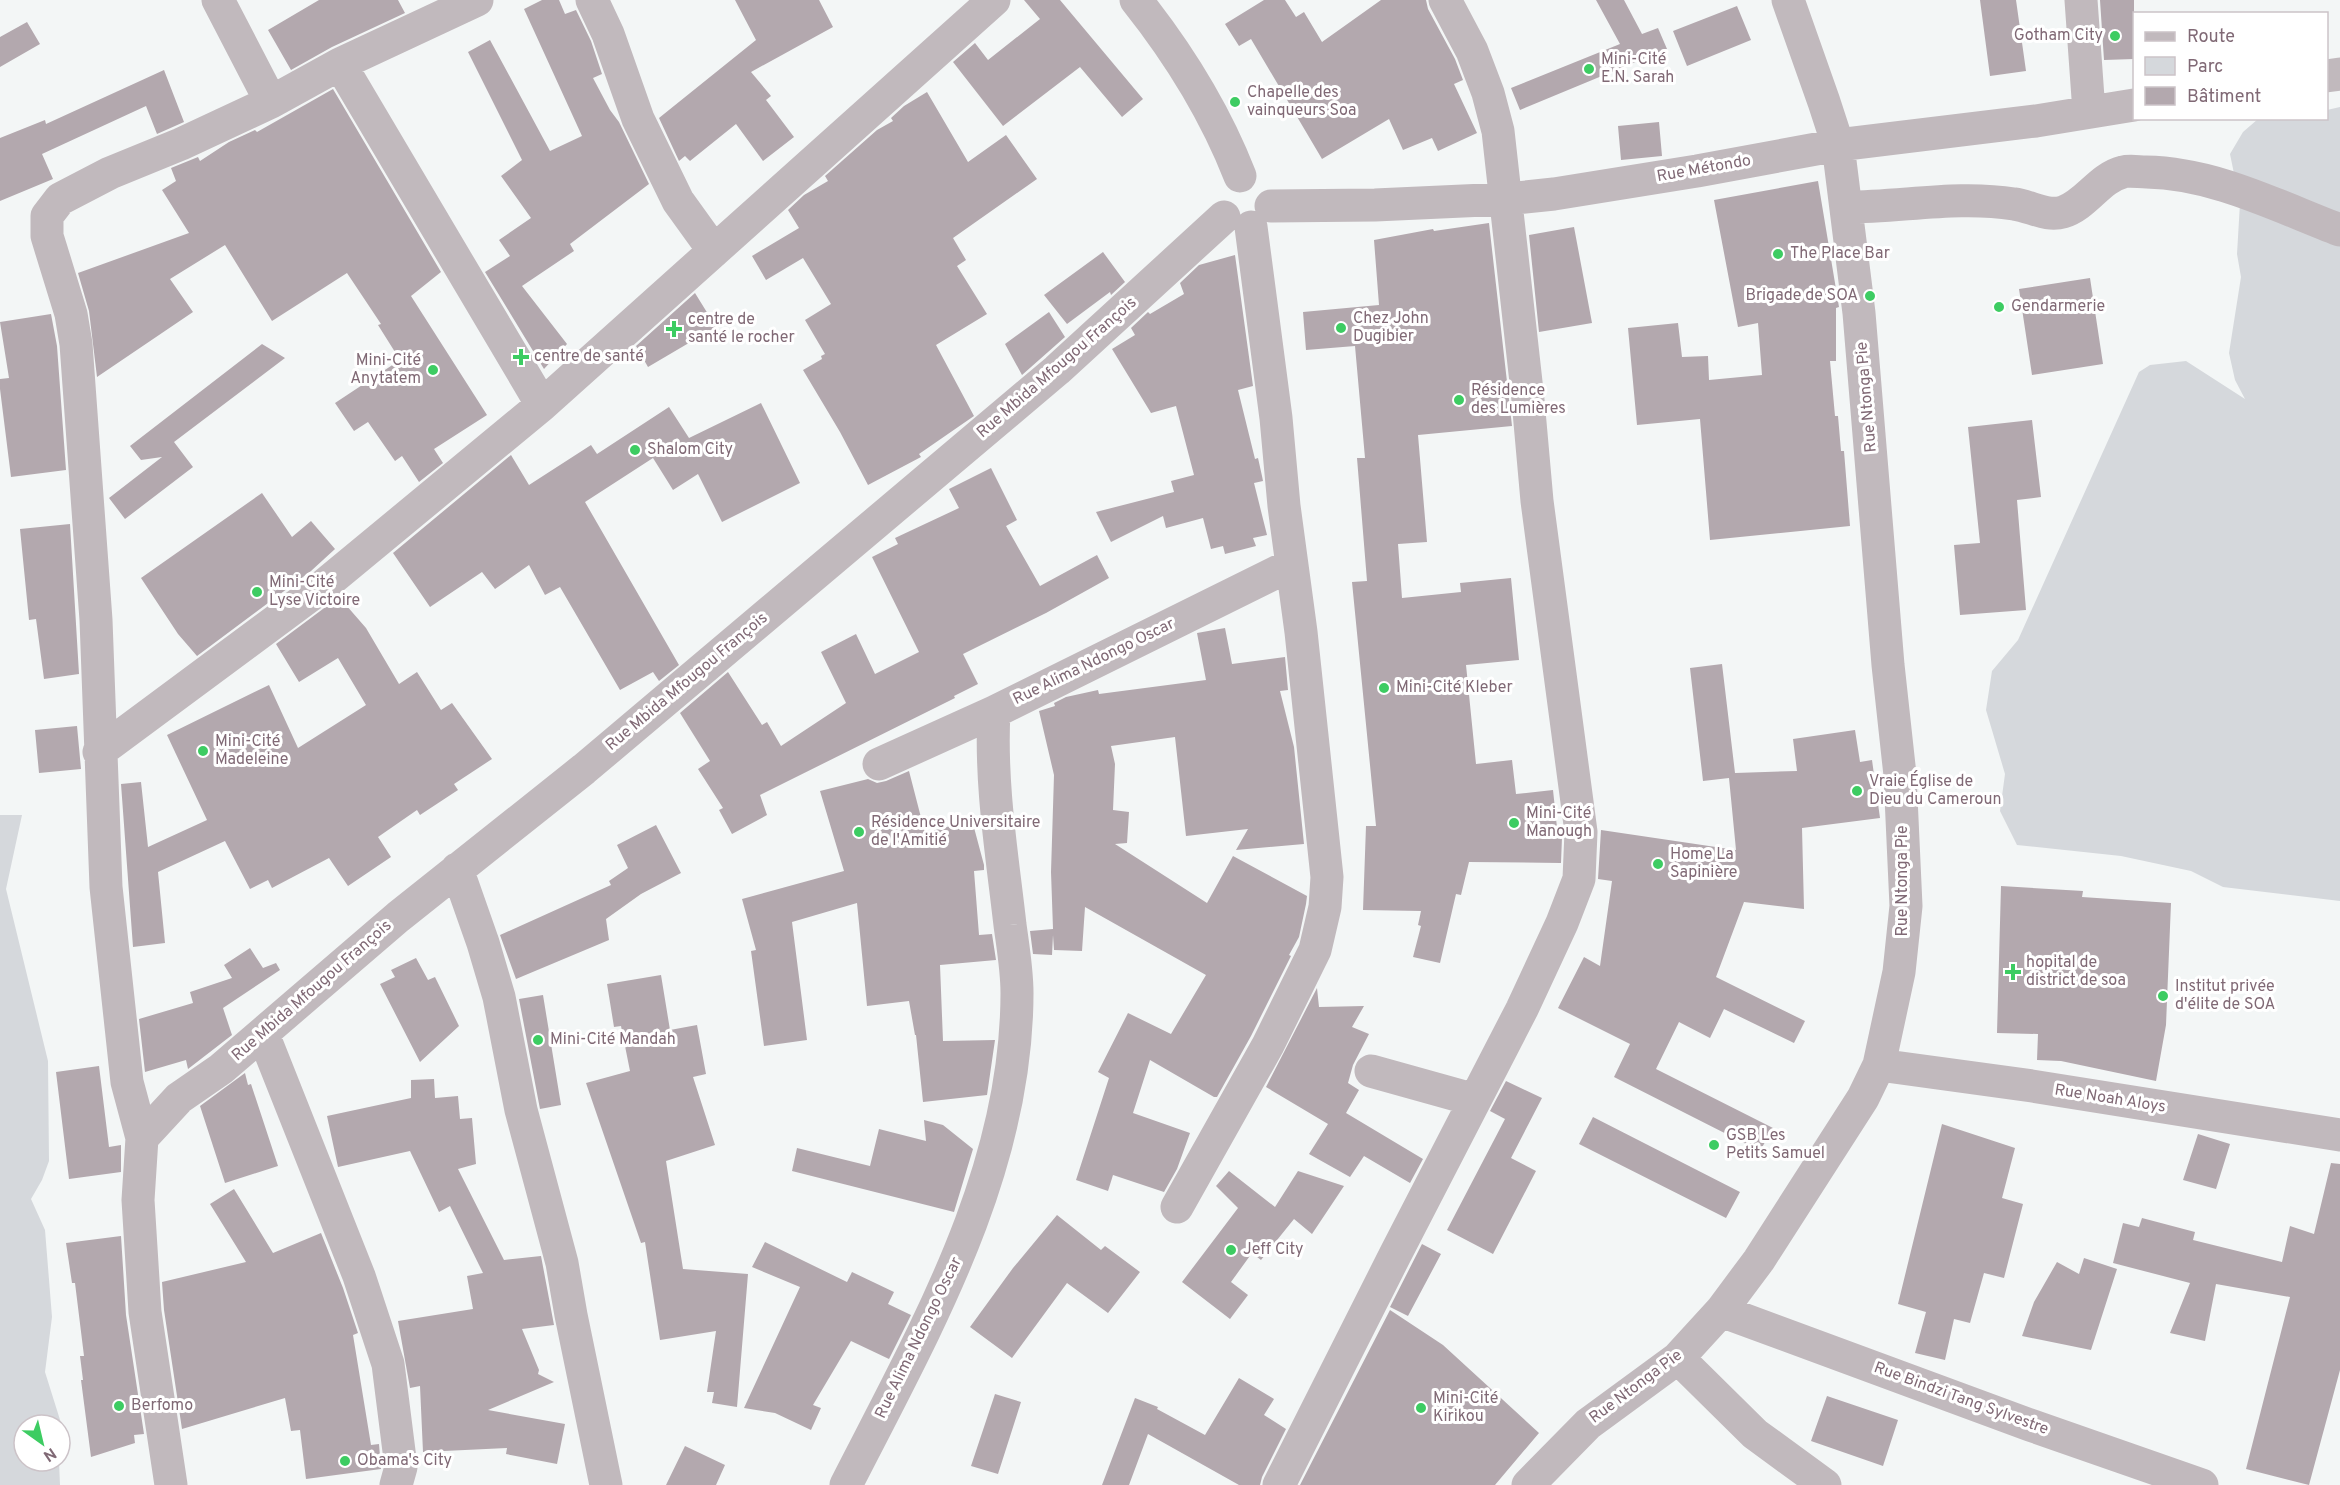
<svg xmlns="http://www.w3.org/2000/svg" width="2340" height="1485" font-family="Overpass,sans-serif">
  <rect width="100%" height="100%" fill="#f3f6f6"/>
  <path fill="#d5d8dc" d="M 2340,107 L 2340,901 L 2223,887 L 2191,871 L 2121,856 L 2017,845 L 2000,811 L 2005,774 L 1986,710 L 1992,671 L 2018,640 L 2139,372 L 2150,365 L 2186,361 L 2245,399 L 2235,380 L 2229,353 L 2241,277 L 2237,254 L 2240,203 L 2230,154 L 2243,132 L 2258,119 L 2326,118 L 2327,110 Z
    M 0,815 L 22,815 L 6,889 L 48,1061 L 49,1161 L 42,1180 L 31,1199 L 45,1230 L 52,1317 L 45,1372 L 61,1423 L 60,1443 L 60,1425 L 24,1425 L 24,1461 L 59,1461 L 60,1485 L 0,1485 Z"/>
  <path fill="#b3a8ae" d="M 319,0 L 398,0 L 405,13 L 332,47 L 291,70 L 268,30 Z
    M 542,0 L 559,0 L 565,14 L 576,10 L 591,41 L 602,74 L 593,78 L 610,110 L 619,122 L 649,184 L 570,244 L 574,251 L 522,286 L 567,344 L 544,369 L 485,272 L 510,256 L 499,240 L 531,218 L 501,176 L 522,160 L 468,52 L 490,40 L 550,151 L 582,136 L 524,9 Z
    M 735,0 L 819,0 L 833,27 L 751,72 L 771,96 L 766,100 L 794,137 L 763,161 L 736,124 L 690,161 L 685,156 L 679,161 L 659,118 L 756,40 Z
    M 1024,0 L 1060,0 L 1143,99 L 1122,117 L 1080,67 L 1003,126 L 953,62 L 975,43 L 988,60 L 1040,19 Z
    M 1264,0 L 1285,0 L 1296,17 L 1304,12 L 1322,42 L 1381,0 L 1426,0 L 1428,9 L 1455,59 L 1463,80 L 1454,84 L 1477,133 L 1438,151 L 1432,138 L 1403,150 L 1389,119 L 1322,159 L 1251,39 L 1239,46 L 1225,24 Z
    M 1596,0 L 1624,0 L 1642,34 L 1658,28 L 1667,49 L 1520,110 L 1511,88 L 1620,44 Z
    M 1980,0 L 2016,0 L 2026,71 L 1990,76 Z
    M 2100,0 L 2134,0 L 2134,59 L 2104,60 Z
    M 1737,6 L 1751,40 L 1687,66 L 1673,31 Z
    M 27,22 L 40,44 L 0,67 L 0,37 Z
    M 164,70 L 184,122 L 157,134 L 146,106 L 42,154 L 53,179 L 0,201 L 0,138 L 45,120 L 46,124 Z
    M 333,89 L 441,272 L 411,296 L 487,415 L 434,449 L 443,463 L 419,482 L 402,456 L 395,461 L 368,422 L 354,431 L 335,403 L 400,360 L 378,325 L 381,324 L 347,273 L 272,321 L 225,245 L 170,279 L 193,312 L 97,377 L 89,311 L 78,273 L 189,233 L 162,190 L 176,181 L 171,168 L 198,157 L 200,161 L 229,142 L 255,130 L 257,132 Z
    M 927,92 L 968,162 L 1006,135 L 1037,179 L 953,238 L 966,260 L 957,266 L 987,314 L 936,345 L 974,416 L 919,454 L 921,457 L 868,485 L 840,432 L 803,370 L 822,359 L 821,356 L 825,354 L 805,320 L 831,304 L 803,258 L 766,280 L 752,256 L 799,228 L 788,210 L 804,195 L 828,181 L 825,176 L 877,130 L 893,121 L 891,118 L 904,106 Z
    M 1659,122 L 1662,156 L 1621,160 L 1618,126 Z
    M 1818,181 L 1839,307 L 1836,308 L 1836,361 L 1830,361 L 1835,416 L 1838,416 L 1841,451 L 1844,451 L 1850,526 L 1710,540 L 1700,419 L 1637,425 L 1628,328 L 1678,323 L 1682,357 L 1708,356 L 1709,380 L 1762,375 L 1758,323 L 1738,327 L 1714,200 Z
    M 1489,223 L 1512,426 L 1418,435 L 1427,542 L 1398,544 L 1402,598 L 1461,592 L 1460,583 L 1511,578 L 1519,660 L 1466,665 L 1476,764 L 1512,760 L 1516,794 L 1553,790 L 1558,837 L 1562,837 L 1561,863 L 1469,862 L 1461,895 L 1456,894 L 1440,963 L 1413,957 L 1421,926 L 1418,925 L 1421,911 L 1363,910 L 1366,826 L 1376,826 L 1352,582 L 1367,581 L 1357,458 L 1365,458 L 1355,346 L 1306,350 L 1303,312 L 1379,305 L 1374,240 L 1433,229 L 1434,231 Z
    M 1574,227 L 1592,323 L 1539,332 L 1529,235 Z
    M 1103,252 L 1125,282 L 1111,295 L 1110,292 L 1067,324 L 1044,295 Z
    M 1235,255 L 1253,386 L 1238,390 L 1255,459 L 1258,458 L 1262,476 L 1263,481 L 1254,483 L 1267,535 L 1253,538 L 1256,546 L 1225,554 L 1223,546 L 1211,549 L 1203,518 L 1166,528 L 1163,516 L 1111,542 L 1096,512 L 1174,492 L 1171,481 L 1194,475 L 1176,406 L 1151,413 L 1112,349 L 1135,335 L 1131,328 L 1148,312 L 1150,314 L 1184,294 L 1180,283 L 1199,265 Z
    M 2090,278 L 2103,364 L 2032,375 L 2019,289 Z
    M 695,293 L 716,327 L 648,367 L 636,346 Z
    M 1049,312 L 1065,337 L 1022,375 L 1005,344 Z
    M 51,314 L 57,346 L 66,470 L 11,477 L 0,389 L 0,379 L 9,378 L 0,322 Z
    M 262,344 L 285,358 L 174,442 L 193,467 L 125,519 L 109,498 L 162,457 L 141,460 L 130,446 Z
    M 761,403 L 800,483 L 722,522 L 698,474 L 673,490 L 653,458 L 585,502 L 679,665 L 659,681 L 653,672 L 620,690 L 560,587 L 545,595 L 529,565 L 495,589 L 482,572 L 430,607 L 393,553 L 511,455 L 529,485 L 591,445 L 597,454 L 669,407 L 689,438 Z
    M 2032,420 L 2041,497 L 2017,500 L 2026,610 L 1960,615 L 1954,545 L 1980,543 L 1968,427 Z
    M 991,468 L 1017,520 L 1006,526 L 1040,586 L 1097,555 L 1109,578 L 1046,613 L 963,654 L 978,684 L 954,696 L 955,698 L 760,795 L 767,815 L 732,834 L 719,810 L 723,808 L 698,769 L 710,761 L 680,713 L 728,672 L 762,725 L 767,722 L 781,746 L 846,703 L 821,652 L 856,634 L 875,674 L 919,652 L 872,557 L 898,544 L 895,538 L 959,508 L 949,489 Z
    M 262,493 L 292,537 L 311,521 L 335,549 L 311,571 L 197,656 L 178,634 L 141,578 Z
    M 70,524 L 79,674 L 44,679 L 36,619 L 29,620 L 20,529 Z
    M 339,597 L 366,628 L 399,684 L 417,672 L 441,710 L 452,703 L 492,759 L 454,784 L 458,790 L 420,815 L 417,810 L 378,837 L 391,857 L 348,886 L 329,858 L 272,888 L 268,880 L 250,889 L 225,841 L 158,872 L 165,943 L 133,947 L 121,784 L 141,782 L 148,847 L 207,820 L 167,735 L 269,685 L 298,748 L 366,705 L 338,658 L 299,682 L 276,644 Z
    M 1225,628 L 1232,664 L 1285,657 L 1288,690 L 1280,691 L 1294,747 L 1304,844 L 1236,850 L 1248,829 L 1186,836 L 1175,737 L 1111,746 L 1115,764 L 1113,810 L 1129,812 L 1127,843 L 1115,844 L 1207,903 L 1233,856 L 1307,896 L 1306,904 L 1299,937 L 1289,955 L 1291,956 L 1251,1036 L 1217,1097 L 1214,1097 L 1150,1060 L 1133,1113 L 1190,1133 L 1177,1169 L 1164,1192 L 1113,1175 L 1108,1191 L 1076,1180 L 1109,1078 L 1098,1072 L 1128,1013 L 1171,1034 L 1206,975 L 1085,907 L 1082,951 L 1054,950 L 1053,935 L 1052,955 L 1033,954 L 1030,931 L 1053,929 L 1051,872 L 1054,775 L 1039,711 L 1055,706 L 1054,703 L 1066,697 L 1098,690 L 1099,694 L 1206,680 L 1197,633 Z
    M 1722,664 L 1735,773 L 1797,771 L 1793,739 L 1855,730 L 1860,762 L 1872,760 L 1880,818 L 1802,828 L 1804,909 L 1744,902 L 1716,977 L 1805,1021 L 1794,1043 L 1724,1009 L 1710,1038 L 1679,1022 L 1656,1069 L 1773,1128 L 1760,1151 L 1614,1077 L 1630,1044 L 1558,1008 L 1584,957 L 1600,966 L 1612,881 L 1598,879 L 1601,830 L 1736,850 L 1729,778 L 1703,781 L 1690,668 Z
    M 77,726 L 81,769 L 39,773 L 35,730 Z
    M 909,771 L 925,833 L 972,820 L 984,865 L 984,870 L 974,871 L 979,935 L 992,934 L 996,960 L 940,965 L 943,1041 L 995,1040 L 987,1095 L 923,1102 L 916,1035 L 915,1035 L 909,1001 L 867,1006 L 857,903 L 792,922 L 807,1040 L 764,1046 L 751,951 L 756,950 L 742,899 L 844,871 L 820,791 L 868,779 L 877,783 L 886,781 Z
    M 656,825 L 681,873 L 641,894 L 606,919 L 609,940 L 516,979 L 500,935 L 611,885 L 609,881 L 628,868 L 617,845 Z
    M 2001,886 L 2083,891 L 2082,897 L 2171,903 L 2166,1025 L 2156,1081 L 2061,1061 L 2037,1060 L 2038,1034 L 1997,1033 Z
    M 250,948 L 263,968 L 276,963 L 280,970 L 223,1008 L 232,1035 L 188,1069 L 186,1060 L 145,1072 L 139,1019 L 193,1003 L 190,992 L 232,978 L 224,965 Z
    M 416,958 L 428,980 L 435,977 L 459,1026 L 420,1062 L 380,984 L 395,977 L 391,970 Z
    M 661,975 L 670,1030 L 697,1025 L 706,1074 L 693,1077 L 715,1145 L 666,1161 L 683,1269 L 748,1274 L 737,1407 L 712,1403 L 714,1392 L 707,1392 L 716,1331 L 660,1340 L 645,1242 L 641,1243 L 586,1083 L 630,1071 L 621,1026 L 614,1027 L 607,984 Z
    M 1317,988 L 1319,1007 L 1364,1006 L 1352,1027 L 1369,1034 L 1353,1065 L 1348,1083 L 1359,1090 L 1346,1113 L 1423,1159 L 1410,1183 L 1364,1156 L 1350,1177 L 1309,1154 L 1328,1124 L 1266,1087 Z
    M 543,995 L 561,1105 L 540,1109 L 519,999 Z
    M 99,1066 L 109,1147 L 121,1145 L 121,1172 L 69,1179 L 56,1072 Z
    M 245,1073 L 248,1085 L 251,1084 L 278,1166 L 225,1183 L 200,1106 Z
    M 434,1079 L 435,1098 L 458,1096 L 460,1119 L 472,1118 L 476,1164 L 458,1169 L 504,1260 L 541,1256 L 554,1325 L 522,1329 L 539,1370 L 538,1374 L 554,1382 L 488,1410 L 565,1424 L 557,1464 L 506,1454 L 507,1448 L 423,1452 L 420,1386 L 410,1388 L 398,1321 L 473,1309 L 467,1276 L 483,1273 L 450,1206 L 439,1212 L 410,1151 L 338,1167 L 327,1116 L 411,1098 L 411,1080 Z
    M 1506,1081 L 1542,1098 L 1511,1158 L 1536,1171 L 1493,1254 L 1447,1230 L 1505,1119 L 1490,1111 Z
    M 1593,1117 L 1740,1192 L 1726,1218 L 1579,1144 Z
    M 924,1120 L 943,1125 L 973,1149 L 954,1212 L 792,1171 L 797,1148 L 870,1166 L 879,1129 L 926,1141 Z
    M 1942,1124 L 2015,1148 L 2002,1198 L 2023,1204 L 2004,1278 L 1984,1273 L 1970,1323 L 1954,1319 L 1945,1360 L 1915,1353 L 1926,1312 L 1898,1304 Z
    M 2198,1134 L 2230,1144 L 2216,1189 L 2183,1180 Z
    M 2331,1163 L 2340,1164 L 2340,1370 L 2309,1485 L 2246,1469 L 2290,1297 L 2216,1284 L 2205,1341 L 2170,1333 L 2190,1283 L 2113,1263 L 2123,1223 L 2139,1227 L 2142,1218 L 2195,1232 L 2193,1240 L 2282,1262 L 2290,1226 L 2314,1234 Z
    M 1229,1171 L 1275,1207 L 1298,1171 L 1344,1186 L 1312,1234 L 1294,1219 L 1261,1260 L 1252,1253 L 1231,1282 L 1248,1295 L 1230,1319 L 1182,1282 L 1238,1208 L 1216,1186 Z
    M 234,1189 L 273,1253 L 321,1233 L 343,1288 L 358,1333 L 353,1335 L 371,1445 L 379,1444 L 381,1469 L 306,1479 L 300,1430 L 291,1431 L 285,1398 L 182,1429 L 164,1310 L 162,1282 L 246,1262 L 210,1204 Z
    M 1057,1215 L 1101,1250 L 1105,1246 L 1140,1272 L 1108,1313 L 1067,1283 L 1012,1358 L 970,1327 L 1013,1268 Z
    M 121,1236 L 126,1315 L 144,1434 L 134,1435 L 135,1443 L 91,1457 L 81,1380 L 83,1380 L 80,1356 L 84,1356 L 75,1283 L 72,1283 L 66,1243 Z
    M 765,1242 L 847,1282 L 852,1272 L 894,1292 L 888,1304 L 911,1315 L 889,1359 L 851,1341 L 813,1405 L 821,1408 L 811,1430 L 775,1413 L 744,1408 L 800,1287 L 752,1267 Z
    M 1422,1244 L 1441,1254 L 1408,1316 L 1390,1307 Z
    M 2084,1258 L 2117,1269 L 2091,1350 L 2022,1336 L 2034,1302 L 2057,1262 L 2079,1274 Z
    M 1390,1310 L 1443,1345 L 1539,1433 L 1495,1485 L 1300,1485 Z
    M 1239,1378 L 1274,1399 L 1264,1415 L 1286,1429 L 1262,1477 L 1260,1485 L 1239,1485 L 1148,1434 L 1129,1485 L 1102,1485 L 1135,1398 L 1158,1407 L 1157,1409 L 1205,1435 Z
    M 995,1394 L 1021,1402 L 998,1474 L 971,1466 Z
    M 1827,1396 L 1898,1420 L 1883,1466 L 1811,1441 Z
    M 685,1446 L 725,1465 L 716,1485 L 666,1485 Z"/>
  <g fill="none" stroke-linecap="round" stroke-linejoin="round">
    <path stroke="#c1b9bd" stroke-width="33" d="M 218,0 L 271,102
      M 592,0 L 608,34 L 638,119 L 678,201 L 714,251
      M 1136,0 C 1179,54 1215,112 1240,176
      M 2081,0 L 2089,112
      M 340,64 L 542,405
      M 2326,76 L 2340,74
      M 1271,206 L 1375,205 L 1507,199 L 1554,194 L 1697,171 L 1838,145 L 2036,121 L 2134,105
      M 1847,207 C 1902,207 1959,195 2014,204 C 2031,206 2046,217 2063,212 C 2086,205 2099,178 2123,172 C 2130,170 2139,172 2146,172 C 2214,173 2277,206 2340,230
      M 99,752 L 323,586 L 542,405 L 994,0
      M 879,764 L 994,712 L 1291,565
      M 457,869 L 483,943 L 499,997 L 521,1110 L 562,1263 L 571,1315 L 606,1485
      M 263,1034 L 359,1276 L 388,1364 L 401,1467 L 396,1485
      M 1879,1065 L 2032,1086 L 2340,1135
      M 1371,1071 L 1475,1100
      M 142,1138 L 179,1098 L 221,1069 L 398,917 L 584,769 L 1057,370 L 1224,217
      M 1177,1207 L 1268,1045 L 1315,950 L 1325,907 L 1327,877 L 1301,632 L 1284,506 L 1276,418 L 1251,227
      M 1721,1311 L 2030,1425 L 2202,1485
      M 1678,1358 L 1755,1434 L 1825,1485
      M 171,1485 L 145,1312 L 138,1200 L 142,1138 L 127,1082 L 106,887 L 96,620 L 76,344 L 71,314 L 47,236 L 47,216 L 60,199 L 110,173 L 181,144 L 271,102 L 340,64 L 477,0
      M 846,1485 C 925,1330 1017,1172 1017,993 C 1017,970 1013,947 1010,925 C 1002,854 990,783 994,712
      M 1279,1485 L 1395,1255 L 1522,1009 L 1562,923 L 1579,879 L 1581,832 L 1537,501 L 1528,400 L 1498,131 L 1488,93 L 1472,51 L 1445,0
      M 1528,1485 L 1588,1424 L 1678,1358 L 1721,1311 L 1759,1260 L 1863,1098 L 1879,1065 L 1899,972 L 1906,906 L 1900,775 L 1888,665 L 1859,313 L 1838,145 L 1824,102 L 1788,0"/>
  </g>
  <g fill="#3dcc62" stroke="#fff" stroke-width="2">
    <circle cx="2115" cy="36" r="6"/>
    <circle cx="1589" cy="69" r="6"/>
    <circle cx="1235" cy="102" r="6"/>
    <circle cx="1778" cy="254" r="6"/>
    <circle cx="1870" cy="296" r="6"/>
    <circle cx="1999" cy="307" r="6"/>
    <circle cx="1341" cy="328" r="6"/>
    <path d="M671 320h6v6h6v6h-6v6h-6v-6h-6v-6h6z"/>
    <path d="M518 348h6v6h6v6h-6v6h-6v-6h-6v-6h6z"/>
    <circle cx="433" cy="370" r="6"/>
    <circle cx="1459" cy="400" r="6"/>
    <circle cx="635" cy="450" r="6"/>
    <circle cx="257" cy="592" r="6"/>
    <circle cx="1384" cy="688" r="6"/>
    <circle cx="203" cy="751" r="6"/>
    <circle cx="1857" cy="791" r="6"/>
    <circle cx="1514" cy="823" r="6"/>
    <circle cx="859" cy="832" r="6"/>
    <circle cx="1658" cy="864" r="6"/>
    <path d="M2010 963h6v6h6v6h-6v6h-6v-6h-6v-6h6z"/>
    <circle cx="2163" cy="996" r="6"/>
    <circle cx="538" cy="1040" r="6"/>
    <circle cx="1714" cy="1145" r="6"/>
    <circle cx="1231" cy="1250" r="6"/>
    <circle cx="119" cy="1406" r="6"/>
    <circle cx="1421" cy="1408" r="6"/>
    <circle cx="345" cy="1461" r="6"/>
  </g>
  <g text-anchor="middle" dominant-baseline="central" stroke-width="6" stroke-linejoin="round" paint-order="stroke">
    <g font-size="16" fill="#806975" stroke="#fff" text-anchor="start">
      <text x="2103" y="36" text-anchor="end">Gotham City</text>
      <text x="1601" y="60">Mini-Cité<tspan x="1601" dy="18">E.N. Sarah</tspan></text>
      <text x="1247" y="93">Chapelle des<tspan x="1247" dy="18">vainqueurs Soa</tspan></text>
      <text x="1790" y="254">The Place Bar</text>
      <text x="1858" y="296" text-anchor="end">Brigade de SOA</text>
      <text x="2011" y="307">Gendarmerie</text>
      <text x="1353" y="319">Chez John<tspan x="1353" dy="18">Dugibier</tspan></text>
      <text x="688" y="320">centre de<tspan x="688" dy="18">santé le rocher</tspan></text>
      <text x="534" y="357">centre de santé</text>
      <text x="421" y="361" text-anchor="end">Mini-Cité<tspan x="421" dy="18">Anytatem</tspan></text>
      <text x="1471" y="391">Résidence<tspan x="1471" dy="18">des Lumières</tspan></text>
      <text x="647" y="450">Shalom City</text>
      <text x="269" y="583">Mini-Cité<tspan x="269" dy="18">Lyse Victoire</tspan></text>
      <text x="1396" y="688">Mini-Cité Kleber</text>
      <text x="215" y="742">Mini-Cité<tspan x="215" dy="18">Madeleine</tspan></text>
      <text x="1869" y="782">Vraie Église de<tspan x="1869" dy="18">Dieu du Cameroun</tspan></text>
      <text x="1526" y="814">Mini-Cité<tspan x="1526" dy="18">Manough</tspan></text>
      <text x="871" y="823">Résidence Universitaire<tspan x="871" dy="18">de l'Amitié</tspan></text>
      <text x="1670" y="855">Home La<tspan x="1670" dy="18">Sapinière</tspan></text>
      <text x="2026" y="963">hopital de<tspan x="2026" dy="18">district de soa</tspan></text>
      <text x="2175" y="987">Institut privée<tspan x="2175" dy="18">d'élite de SOA</tspan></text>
      <text x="550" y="1040">Mini-Cité Mandah</text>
      <text x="1726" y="1136">GSB Les<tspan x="1726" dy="18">Petits Samuel</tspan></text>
      <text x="1243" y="1250">Jeff City</text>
      <text x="1433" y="1399">Mini-Cité<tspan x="1433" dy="18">Kirikou</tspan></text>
      <text x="131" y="1406">Berfomo</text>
      <text x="357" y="1461">Obama's City</text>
    </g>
    <g font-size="16" fill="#806975" stroke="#fff">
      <text transform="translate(1704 169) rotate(-10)">Rue Métondo</text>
      <text transform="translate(1057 368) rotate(-41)">Rue Mbida Mfougou François</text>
      <text transform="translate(1867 397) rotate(-95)">Rue Ntonga Pie</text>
      <text transform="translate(1094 662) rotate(-26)">Rue Alima Ndongo Oscar</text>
      <text transform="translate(687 682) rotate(-40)">Rue Mbida Mfougou François</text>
      <text transform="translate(1903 881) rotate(-90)">Rue Ntonga Pie</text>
      <text transform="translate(312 991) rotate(-41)">Rue Mbida Mfougou François</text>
      <text transform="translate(2110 1099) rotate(9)">Rue Noah Aloys</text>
      <text transform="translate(919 1338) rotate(-64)">Rue Alima Ndongo Oscar</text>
      <text transform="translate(1636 1387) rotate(-37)">Rue Ntonga Pie</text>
      <text transform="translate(1961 1399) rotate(20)">Rue Bindzi Tang Sylvestre</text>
    </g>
  </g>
  <rect x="2133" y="12" width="195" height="108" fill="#ffffff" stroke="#ccc3c8" stroke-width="1.5"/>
  <rect x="2145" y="32" width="30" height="9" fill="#c1b9bd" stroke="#ccc3c8" stroke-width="1.5"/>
  <text x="2187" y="42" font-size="18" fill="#806975">Route</text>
  <rect x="2145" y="57" width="30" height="18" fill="#d5d8dc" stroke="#ccc3c8" stroke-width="1.5"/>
  <text x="2187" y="72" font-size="18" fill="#806975">Parc</text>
  <rect x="2145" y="87" width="30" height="18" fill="#b3a8ae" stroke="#ccc3c8" stroke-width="1.5"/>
  <text x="2187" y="102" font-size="18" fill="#806975">Bâtiment</text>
  <g transform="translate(42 1443) rotate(146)"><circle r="28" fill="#ffffff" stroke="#ccc3c8" stroke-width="1.5"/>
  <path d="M0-4.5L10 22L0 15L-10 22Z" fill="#3dcc62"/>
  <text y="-9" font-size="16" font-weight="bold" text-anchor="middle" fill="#806975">N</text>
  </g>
</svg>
